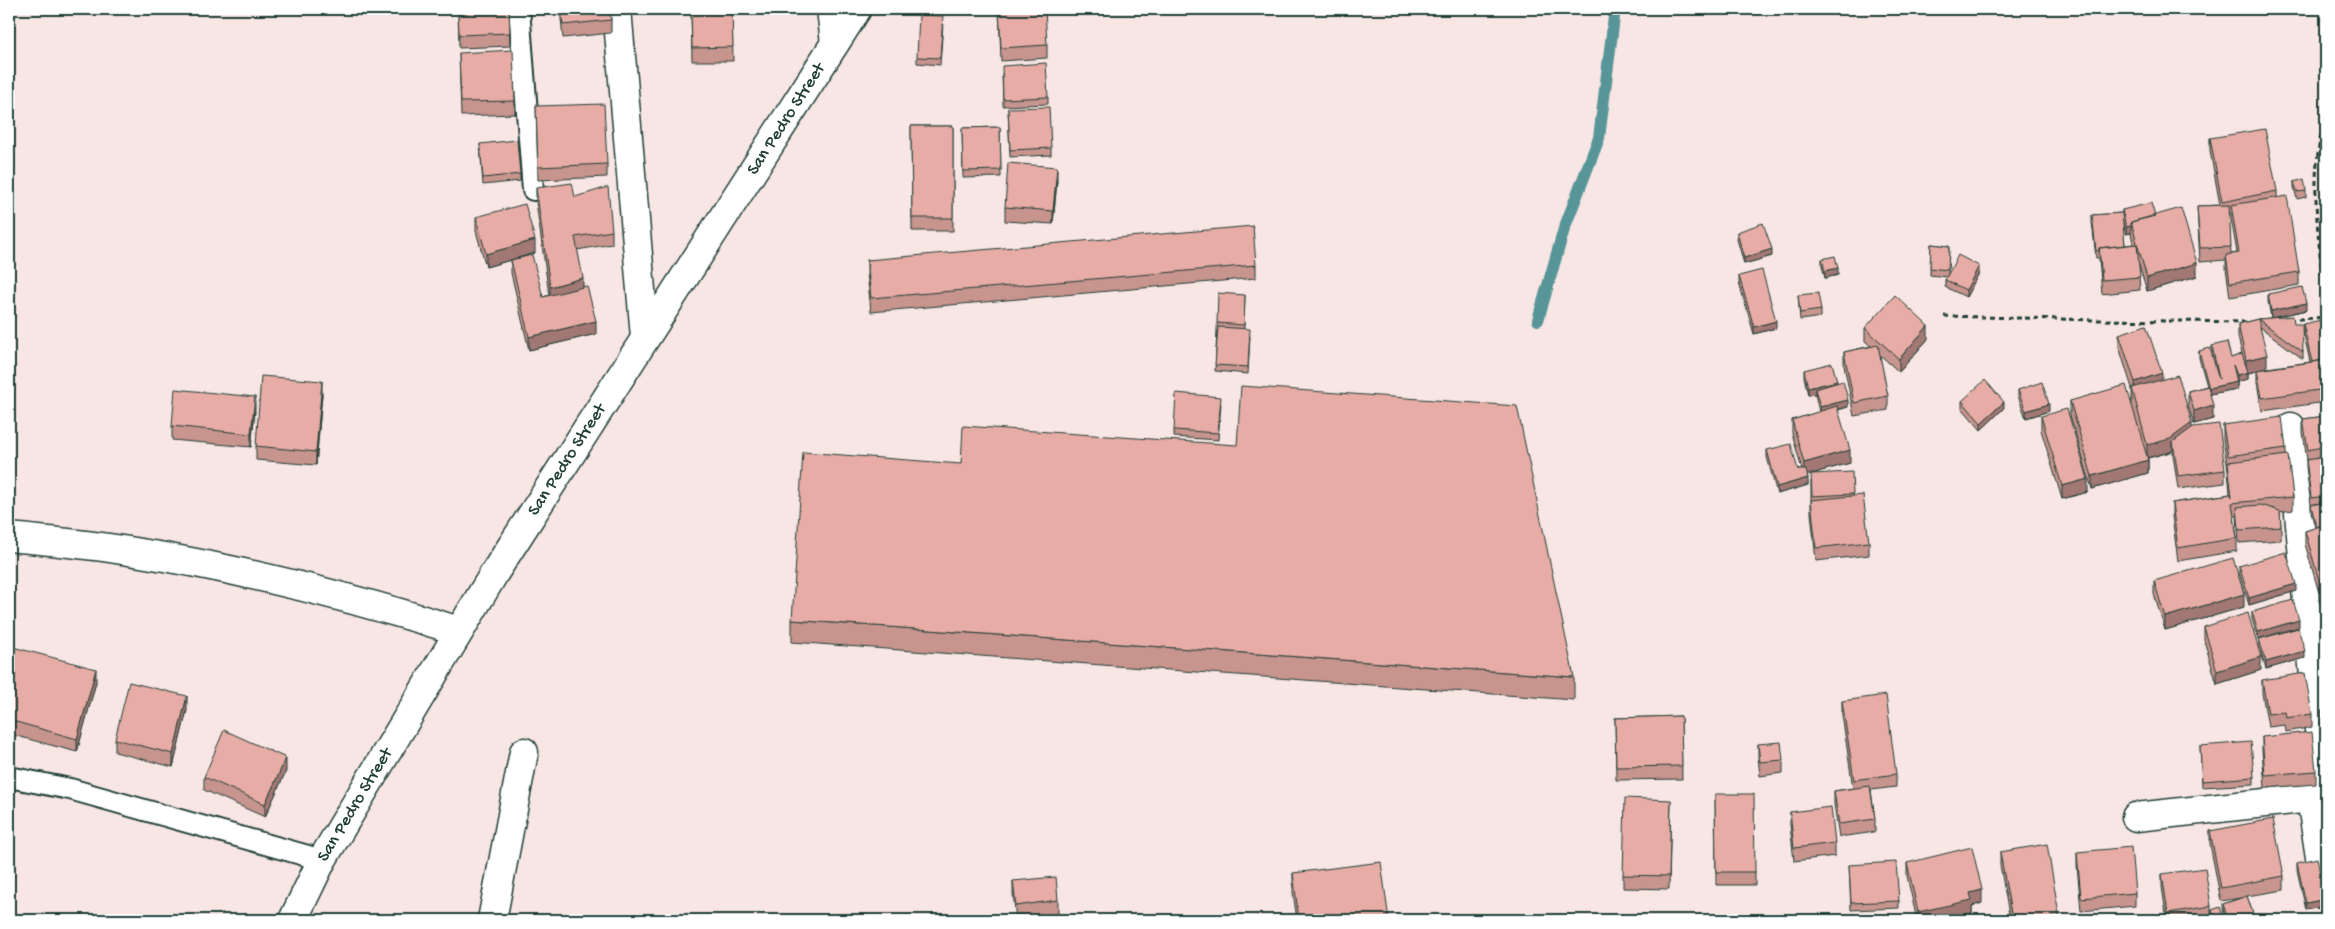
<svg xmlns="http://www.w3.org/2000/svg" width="2335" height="929" font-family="'Gochi Hand',sans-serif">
  <rect width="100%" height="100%" fill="#f8e6e4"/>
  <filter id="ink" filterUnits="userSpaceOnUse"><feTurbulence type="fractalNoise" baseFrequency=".02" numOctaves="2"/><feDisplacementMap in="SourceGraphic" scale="10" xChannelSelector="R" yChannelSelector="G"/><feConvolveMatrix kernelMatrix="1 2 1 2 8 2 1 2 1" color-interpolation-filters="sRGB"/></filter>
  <g filter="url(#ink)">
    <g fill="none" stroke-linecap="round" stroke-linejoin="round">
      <path stroke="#599598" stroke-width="12" d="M 1538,320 L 1564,229 L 1599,138 L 1615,9"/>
      <defs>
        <path id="lane" d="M 519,9 L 533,190
          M 9,777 L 70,789 L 322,860"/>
        <path id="street" d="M 617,9 L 645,337
          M 831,9 L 835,43
          M 2291,427 L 2325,795
          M 9,537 C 49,541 89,544 129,551 C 241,569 351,597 459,631
          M 2311,798 L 2326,897
          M 2136,817 L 2311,798 L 2326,795
          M 492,920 L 524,752"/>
        <g id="primary">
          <path id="s1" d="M 293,920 L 322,860 L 495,572 L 857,9"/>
        </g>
      </defs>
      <use href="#lane" stroke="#1f3d34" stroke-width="24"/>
      <use href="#street" stroke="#1f3d34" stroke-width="31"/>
      <use href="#primary" stroke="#1f3d34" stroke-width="31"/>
      <path stroke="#1f3d34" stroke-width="3" stroke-dasharray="5 4" stroke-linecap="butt" d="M 2326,118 C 2306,176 2321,250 2326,311
        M 1944,316 L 2097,320 L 2251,322
        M 2289,320 L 2326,317"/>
      <use href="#lane" stroke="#fff" stroke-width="20"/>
      <use href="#street" stroke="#fff" stroke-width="28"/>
      <use href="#primary" stroke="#fff" stroke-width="28"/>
    </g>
    <path fill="#c7948e" stroke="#1f3d34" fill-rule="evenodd" d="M 458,9 L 509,9 L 510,46 L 459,48 Z
      M 560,9 L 610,9 L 611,20 L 611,33 L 563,38 Z
      M 691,9 L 732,9 L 733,61 L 692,61 Z
      M 999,9 L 1047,45 L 1047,58 L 1001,61 Z
      M 943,23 L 940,65 L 917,63 L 917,57 Z
      M 459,53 L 515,101 L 515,114 L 461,116 Z
      M 1002,73 L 1048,97 L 1048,104 L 1003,106 Z
      M 536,106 L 607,164 L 607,177 L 538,180 Z
      M 1008,108 L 1051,148 L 1051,155 L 1010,157 Z
      M 911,126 L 953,126 L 953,231 L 912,231 Z
      M 1000,127 L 1001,177 L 963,178 L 962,128 Z
      M 2210,138 L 2277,191 L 2277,197 L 2299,272 L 2299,285 L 2230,297 L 2226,268 L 2226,260 L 2200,262 L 2197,206 L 2220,205 L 2210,151 ZM 2229,213 L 2231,213 L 2231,218 L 2237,253 L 2231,254 Z
      M 480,144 L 520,174 L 520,181 L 483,185 Z
      M 1057,180 L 1053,224 L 1005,221 L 1005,207 Z
      M 2294,182 L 2306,191 L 2306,197 L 2297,199 L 2294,188 Z
      M 536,188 L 575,197 L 612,231 L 612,244 L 577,250 L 583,287 L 596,334 L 529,350 L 511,273 L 511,260 L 543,297 L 549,295 L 536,202 Z
      M 2122,210 L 2155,216 L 2197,276 L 2147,291 L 2138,262 L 2140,290 L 2102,294 L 2099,258 L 2096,258 L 2092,222 L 2092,215 L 2122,213 ZM 2122,220 L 2126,234 L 2131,233 L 2133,244 L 2125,245 Z
      M 476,217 L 535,253 L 486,267 L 476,231 Z
      M 1737,232 L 1772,256 L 1744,264 L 1737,239 Z
      M 1931,244 L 1949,246 L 1948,274 L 1979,273 L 1966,297 L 1945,287 L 1945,280 L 1947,277 L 1930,275 Z
      M 1822,259 L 1838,275 L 1825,278 L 1822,266 Z
      M 867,260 L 1256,265 L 1256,278 L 871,312 L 867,273 Z
      M 1739,276 L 1776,328 L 1754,334 L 1739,283 Z
      M 2268,294 L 2306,310 L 2272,318 L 2294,324 L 2303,352 L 2303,359 L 2260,327 L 2267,368 L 2310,362 L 2303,331 L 2303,324 L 2326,342 L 2326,402 L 2262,411 L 2257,383 L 2257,371 L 2248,373 L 2248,379 L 2237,382 L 2237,389 L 2210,394 L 2213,419 L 2194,424 L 2188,405 L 2188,391 L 2207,386 L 2199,358 L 2199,351 L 2212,353 L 2212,346 L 2231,358 L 2242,354 L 2238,337 L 2238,324 L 2258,319 L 2271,318 L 2268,301 Z
      M 1245,295 L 1244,329 L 1250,336 L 1248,374 L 1215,371 L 1217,330 L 1217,323 Z
      M 1798,295 L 1821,310 L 1821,317 L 1800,320 Z
      M 1865,328 L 1928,339 L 1899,372 L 1879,354 L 1888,396 L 1888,410 L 1854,416 L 1844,365 L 1844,352 L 1871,346 L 1865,341 Z
      M 2119,334 L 2162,380 L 2192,428 L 2225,470 L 2225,483 L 2178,489 L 2173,455 L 2173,450 L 2170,452 L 2148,458 L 2148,473 L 2092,489 L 2070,415 L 2070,401 L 2132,401 L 2132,388 L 2119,347 Z
      M 1804,370 L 1837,383 L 1848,407 L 1838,410 L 1850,463 L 1807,475 L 1808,485 L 1777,494 L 1767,457 L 1767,450 L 1798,470 L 1802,470 L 1792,433 L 1792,420 L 1819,412 L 1815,394 L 1808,395 L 1804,377 Z
      M 2018,390 L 2049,411 L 2026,418 L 2018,396 Z
      M 322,394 L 316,465 L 256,460 L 256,446 Z
      M 1962,401 L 2004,408 L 1981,430 L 1962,408 Z
      M 1221,404 L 1218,440 L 1174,437 L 1174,430 Z
      M 255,411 L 251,447 L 172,440 L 172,426 Z
      M 2041,416 L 2088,492 L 2062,499 L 2041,430 Z
      M 2326,416 L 2326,623 L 2319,600 L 2319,593 L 2305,544 L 2305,531 L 2315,528 L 2311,512 L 2311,505 L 2320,503 L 2311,505 L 2306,467 L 2306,460 L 2307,460 L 2303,433 L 2303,419 Z
      M 2223,425 L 2286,448 L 2286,456 L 2293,497 L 2293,510 L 2280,512 L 2281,527 L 2281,540 L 2239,543 L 2237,516 L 2234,516 L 2237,538 L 2237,551 L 2178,561 L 2172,516 L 2172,503 L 2230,494 L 2228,470 L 2223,439 Z
      M 1811,481 L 1853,494 L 1869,542 L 1869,555 L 1816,561 L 1811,513 Z
      M 2239,566 L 2296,591 L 2249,605 L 2239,573 Z
      M 2154,581 L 2244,607 L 2165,630 L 2154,594 Z
      M 2252,612 L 2299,627 L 2258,639 L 2252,619 Z
      M 792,620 L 1574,677 L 1574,700 L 792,642 Z
      M 2326,625 L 2326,650 L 2322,633 L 2322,626 Z
      M 2204,627 L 2261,670 L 2217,684 L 2204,640 Z
      M 2259,639 L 2305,658 L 2266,669 L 2259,646 Z
      M 9,646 L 96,682 L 77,752 L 9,734 Z
      M 2262,680 L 2312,714 L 2312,727 L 2286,732 L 2285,725 L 2268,727 L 2262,693 Z
      M 1842,701 L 1896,774 L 1896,787 L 1871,790 L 1875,819 L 1875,832 L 1839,837 L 1834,804 L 1834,791 L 1853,788 L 1842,715 Z
      M 187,710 L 173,767 L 115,752 L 115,739 Z
      M 2326,710 L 2326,752 L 2321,724 L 2321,711 Z
      M 1681,716 L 1682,779 L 1616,780 L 1615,718 Z
      M 2262,737 L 2316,771 L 2316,784 L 2265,788 L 2262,750 Z
      M 1758,744 L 1783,760 L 1783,773 L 1760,776 L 1758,757 Z
      M 2200,746 L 2254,777 L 2254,784 L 2202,787 Z
      M 286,771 L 265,817 L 204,790 L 204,777 Z
      M 1715,794 L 1755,872 L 1755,885 L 1716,885 Z
      M 1671,800 L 1669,889 L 1623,888 L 1623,875 Z
      M 1790,812 L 1835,843 L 1835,856 L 1794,861 L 1790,825 Z
      M 2210,831 L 2284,876 L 2284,890 L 2247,896 L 2255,920 L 2226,920 L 2223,910 L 2223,904 L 2241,898 L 2221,901 L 2210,844 Z
      M 2000,852 L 2060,920 L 2010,920 L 2000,865 Z
      M 2077,852 L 2135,893 L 2135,906 L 2081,911 L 2077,865 Z
      M 1907,863 L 1982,903 L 1972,906 L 1972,913 L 1961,916 L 1962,920 L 1917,920 L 1907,876 Z
      M 2297,863 L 2326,897 L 2326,906 L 2306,910 L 2297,870 Z
      M 1849,865 L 1899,901 L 1899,908 L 1851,910 Z
      M 1293,873 L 1389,920 L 1297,920 L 1293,892 Z
      M 2162,874 L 2211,906 L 2211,914 L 2213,920 L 2167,920 L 2162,887 Z
      M 1013,881 L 1058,900 L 1058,914 L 1016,919 L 1013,894 Z
      M 2212,910 L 2224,920 L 2213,920 L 2212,917 Z"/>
    <path fill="#a27874" stroke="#1f3d34" d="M 1057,167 L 1057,180 L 1053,224 L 1053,211 Z
      M 2131,226 L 2131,233 L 2126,234 L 2126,227 Z
      M 535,240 L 535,253 L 486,267 L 486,254 Z
      M 1772,249 L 1772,256 L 1744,264 L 1744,258 Z
      M 2197,263 L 2197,276 L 2147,291 L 2147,278 Z
      M 1979,266 L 1979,273 L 1966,297 L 1966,290 Z
      M 1838,268 L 1838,275 L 1825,278 L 1825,271 Z
      M 583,278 L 583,291 L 550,300 L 550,287 Z
      M 2306,303 L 2306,310 L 2271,318 L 2271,311 Z
      M 596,321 L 596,334 L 529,350 L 529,337 Z
      M 1776,321 L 1776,328 L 1754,334 L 1754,327 Z
      M 1928,326 L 1928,339 L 1899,372 L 1899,359 Z
      M 2267,355 L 2267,368 L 2248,373 L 2248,379 L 2237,382 L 2237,375 L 2246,373 L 2246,360 Z
      M 2162,373 L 2162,386 L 2135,395 L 2135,382 Z
      M 322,381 L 322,394 L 316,465 L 316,452 Z
      M 1837,381 L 1837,388 L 1815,389 L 1815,394 L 1808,395 L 1808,388 Z
      M 2237,382 L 2237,389 L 2209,394 L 2209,388 Z
      M 255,397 L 255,411 L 251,447 L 251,434 Z
      M 1848,400 L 1848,407 L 1820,414 L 1820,407 Z
      M 2004,402 L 2004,408 L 1981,430 L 1981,423 Z
      M 2049,404 L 2049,411 L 2026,418 L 2026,411 Z
      M 2213,405 L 2213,419 L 2194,424 L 2194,411 Z
      M 2192,423 L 2192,436 L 2173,442 L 2173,450 L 2170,452 L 2147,458 L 2147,445 Z
      M 1850,450 L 1850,463 L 1804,476 L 1804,463 Z
      M 2148,460 L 2148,473 L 2092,489 L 2092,476 Z
      M 1808,478 L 1808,485 L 1777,494 L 1777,487 Z
      M 2088,479 L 2088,492 L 2062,499 L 2062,486 Z
      M 2326,578 L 2326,591 L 2319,587 L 2319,593 L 2319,580 Z
      M 2296,584 L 2296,591 L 2249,605 L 2249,598 Z
      M 2244,594 L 2244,607 L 2165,630 L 2165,617 Z
      M 2299,620 L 2299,627 L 2258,639 L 2258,632 Z
      M 2305,651 L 2305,658 L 2266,669 L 2266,662 Z
      M 2261,657 L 2261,670 L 2217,684 L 2217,671 Z
      M 96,669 L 96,682 L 77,752 L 77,739 Z
      M 187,696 L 187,710 L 173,767 L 173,754 Z
      M 286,758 L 286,771 L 265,817 L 265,804 Z
      M 1982,890 L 1982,903 L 1972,906 L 1972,913 L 1942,920 L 1918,920 L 1918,912 L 1970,893 Z
      M 2326,899 L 2326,906 L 2306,910 L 2306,903 Z"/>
    <path fill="#e7aca5" stroke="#1f3d34" d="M 458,9 L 509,9 L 510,33 L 459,35 Z
      M 561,9 L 610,9 L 611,20 L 563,25 Z
      M 691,9 L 732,9 L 733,47 L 692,48 Z
      M 999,9 L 1045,9 L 1047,45 L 1001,48 Z
      M 919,15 L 943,16 L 940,58 L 917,57 Z
      M 513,50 L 515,101 L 461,102 L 459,53 Z
      M 1046,63 L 1048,97 L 1003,99 L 1002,66 Z
      M 604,104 L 607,164 L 538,167 L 536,106 Z
      M 1049,107 L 1051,148 L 1010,150 L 1008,108 Z
      M 911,126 L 953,126 L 953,218 L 912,218 Z
      M 1000,127 L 1001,170 L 963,171 L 962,128 Z
      M 2265,129 L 2277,191 L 2222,202 L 2210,138 Z
      M 517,140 L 520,174 L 483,178 L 480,144 Z
      M 1008,163 L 1057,167 L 1053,211 L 1005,207 Z
      M 2304,179 L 2306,191 L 2297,192 L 2294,182 Z
      M 572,183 L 575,197 L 608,187 L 612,231 L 575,237 L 583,278 L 550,287 L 536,188 Z
      M 2287,196 L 2299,272 L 2230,283 L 2226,255 L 2239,253 L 2231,205 Z
      M 2151,203 L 2155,216 L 2131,222 L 2131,226 L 2126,227 L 2122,210 Z
      M 525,204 L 535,240 L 486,254 L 476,217 Z
      M 2229,205 L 2231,247 L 2200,248 L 2197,206 Z
      M 2181,208 L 2197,263 L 2147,278 L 2131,222 Z
      M 2122,213 L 2125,245 L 2099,248 L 2099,251 L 2096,251 L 2092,215 Z
      M 1763,223 L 1772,249 L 1744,258 L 1737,232 Z
      M 1253,226 L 1256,265 L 871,298 L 867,260 Z
      M 1931,244 L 1949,246 L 1948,270 L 1930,268 Z
      M 2137,244 L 2140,277 L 2102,280 L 2099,248 Z
      M 532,255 L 543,297 L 587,286 L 596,321 L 529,337 L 511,260 Z
      M 1958,255 L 1979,266 L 1966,290 L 1945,280 Z
      M 1835,256 L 1838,268 L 1825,271 L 1822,259 Z
      M 1762,270 L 1776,321 L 1754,327 L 1739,276 Z
      M 2302,287 L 2306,303 L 2271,311 L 2268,294 Z
      M 1218,293 L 1245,295 L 1244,325 L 1217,323 Z
      M 1818,293 L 1821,310 L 1800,313 L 1798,295 Z
      M 1895,295 L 1928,326 L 1899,359 L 1865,328 Z
      M 2293,316 L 2294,324 L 2302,324 L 2303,352 L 2258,319 Z
      M 2258,319 L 2267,355 L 2246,360 L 2238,324 Z
      M 2321,320 L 2326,342 L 2326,359 L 2312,362 L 2303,324 Z
      M 2146,325 L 2162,373 L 2135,382 L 2119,334 Z
      M 1218,327 L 1250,329 L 1248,367 L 1215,365 Z
      M 2227,342 L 2231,358 L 2242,354 L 2248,372 L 2237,375 L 2233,365 L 2237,382 L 2209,388 L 2199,351 L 2210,348 L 2219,379 L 2212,346 Z
      M 1878,345 L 1888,396 L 1854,403 L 1844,352 Z
      M 2326,360 L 2326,389 L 2262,398 L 2257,370 Z
      M 1832,363 L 1837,381 L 1808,388 L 1804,370 Z
      M 2178,375 L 2192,423 L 2170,439 L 2147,445 L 2132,388 Z
      M 261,376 L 322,381 L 316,452 L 256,446 Z
      M 1985,380 L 2004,402 L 1981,423 L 1962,401 Z
      M 1843,381 L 1848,400 L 1820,407 L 1815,389 Z
      M 2042,382 L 2049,404 L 2026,411 L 2018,390 Z
      M 2126,385 L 2148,460 L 2092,476 L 2070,401 Z
      M 1241,386 L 1517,406 L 1574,677 L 792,620 L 803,452 L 961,464 L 963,426 L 1237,445 Z
      M 2208,386 L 2213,405 L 2194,411 L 2188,391 Z
      M 175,389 L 255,397 L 251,434 L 172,426 Z
      M 1176,393 L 1221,397 L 1218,433 L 1174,430 Z
      M 1837,406 L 1850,450 L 1804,463 L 1792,420 Z
      M 2067,409 L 2088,479 L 2062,486 L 2041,416 Z
      M 2326,416 L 2326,446 L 2308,450 L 2303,419 Z
      M 2282,417 L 2286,448 L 2228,456 L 2223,425 Z
      M 2219,424 L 2225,470 L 2178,476 L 2173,442 L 2193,427 Z
      M 1791,444 L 1798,470 L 1806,470 L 1808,478 L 1777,487 L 1767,450 Z
      M 2288,455 L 2293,497 L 2232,503 L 2237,538 L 2178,548 L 2172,503 L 2231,494 L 2232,497 L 2228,462 Z
      M 2326,457 L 2326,496 L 2311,498 L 2306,460 Z
      M 1852,472 L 1853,494 L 1812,496 L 1811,474 Z
      M 1863,495 L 1869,542 L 1816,548 L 1811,500 Z
      M 2326,502 L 2326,524 L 2316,527 L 2311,505 Z
      M 2261,505 L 2280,511 L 2281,527 L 2239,530 L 2237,507 Z
      M 2326,524 L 2326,578 L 2319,580 L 2305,531 Z
      M 2286,552 L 2296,584 L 2249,598 L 2239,566 Z
      M 2233,558 L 2244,594 L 2165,617 L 2154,581 Z
      M 2326,585 L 2326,609 L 2319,587 Z
      M 2293,600 L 2299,620 L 2258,632 L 2252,612 Z
      M 2248,613 L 2261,657 L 2217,671 L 2204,627 Z
      M 2326,625 L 2326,643 L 2322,626 Z
      M 2298,628 L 2305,651 L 2266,662 L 2259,639 Z
      M 9,646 L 96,669 L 77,739 L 9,720 Z
      M 2305,673 L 2312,714 L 2286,718 L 2285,712 L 2268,714 L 2262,680 Z
      M 129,682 L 187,696 L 173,754 L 115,739 Z
      M 1886,695 L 1896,774 L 1854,780 L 1842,701 Z
      M 2326,710 L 2326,738 L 2321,711 Z
      M 1681,716 L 1682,766 L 1616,767 L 1615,718 Z
      M 224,730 L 286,758 L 265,804 L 204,777 Z
      M 2312,732 L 2316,771 L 2265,775 L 2262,737 Z
      M 1781,742 L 1783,760 L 1760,762 L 1758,744 Z
      M 2251,742 L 2254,777 L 2202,781 L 2200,746 Z
      M 1870,786 L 1875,819 L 1839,824 L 1834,791 Z
      M 1715,794 L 1754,794 L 1755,872 L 1716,872 Z
      M 1625,798 L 1671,800 L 1669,876 L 1623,875 Z
      M 1831,807 L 1835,843 L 1794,848 L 1790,812 Z
      M 2273,819 L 2284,876 L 2221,888 L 2210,831 Z
      M 2047,844 L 2060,920 L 2022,920 L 2021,917 L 2012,919 L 2000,852 Z
      M 1972,847 L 1982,890 L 1970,893 L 1972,900 L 1918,912 L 1907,863 Z
      M 2131,847 L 2135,893 L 2081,898 L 2077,852 Z
      M 2317,858 L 2326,899 L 2306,903 L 2297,863 Z
      M 1381,862 L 1389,920 L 1299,920 L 1293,873 Z
      M 1896,862 L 1899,901 L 1851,903 L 1849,865 Z
      M 2205,868 L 2211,906 L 2168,913 L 2162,874 Z
      M 1056,877 L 1058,900 L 1016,906 L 1013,881 Z
      M 2247,896 L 2255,920 L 2228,920 L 2223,904 Z
      M 2220,907 L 2224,920 L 2215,920 L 2212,910 Z
      M 2146,914 L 2147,920 L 2114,920 Z
      M 2211,914 L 2213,920 L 2185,920 Z
      M 1961,915 L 1962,920 L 1930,920 Z"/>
  </g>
  <g text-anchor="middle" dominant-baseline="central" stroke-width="5" stroke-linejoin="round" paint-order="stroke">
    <g font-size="18" fill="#1f3d34" stroke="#fff">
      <text stroke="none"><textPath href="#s1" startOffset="941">San Pedro Street</textPath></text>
      <text stroke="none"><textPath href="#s1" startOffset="536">San Pedro Street</textPath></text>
      <text stroke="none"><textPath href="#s1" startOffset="131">San Pedro Street</textPath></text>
    </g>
  </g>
  <rect width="2335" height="929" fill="none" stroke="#fff" stroke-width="30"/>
  <rect x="15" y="15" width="2305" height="899" fill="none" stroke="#1f3d34" stroke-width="2" filter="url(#ink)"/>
</svg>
